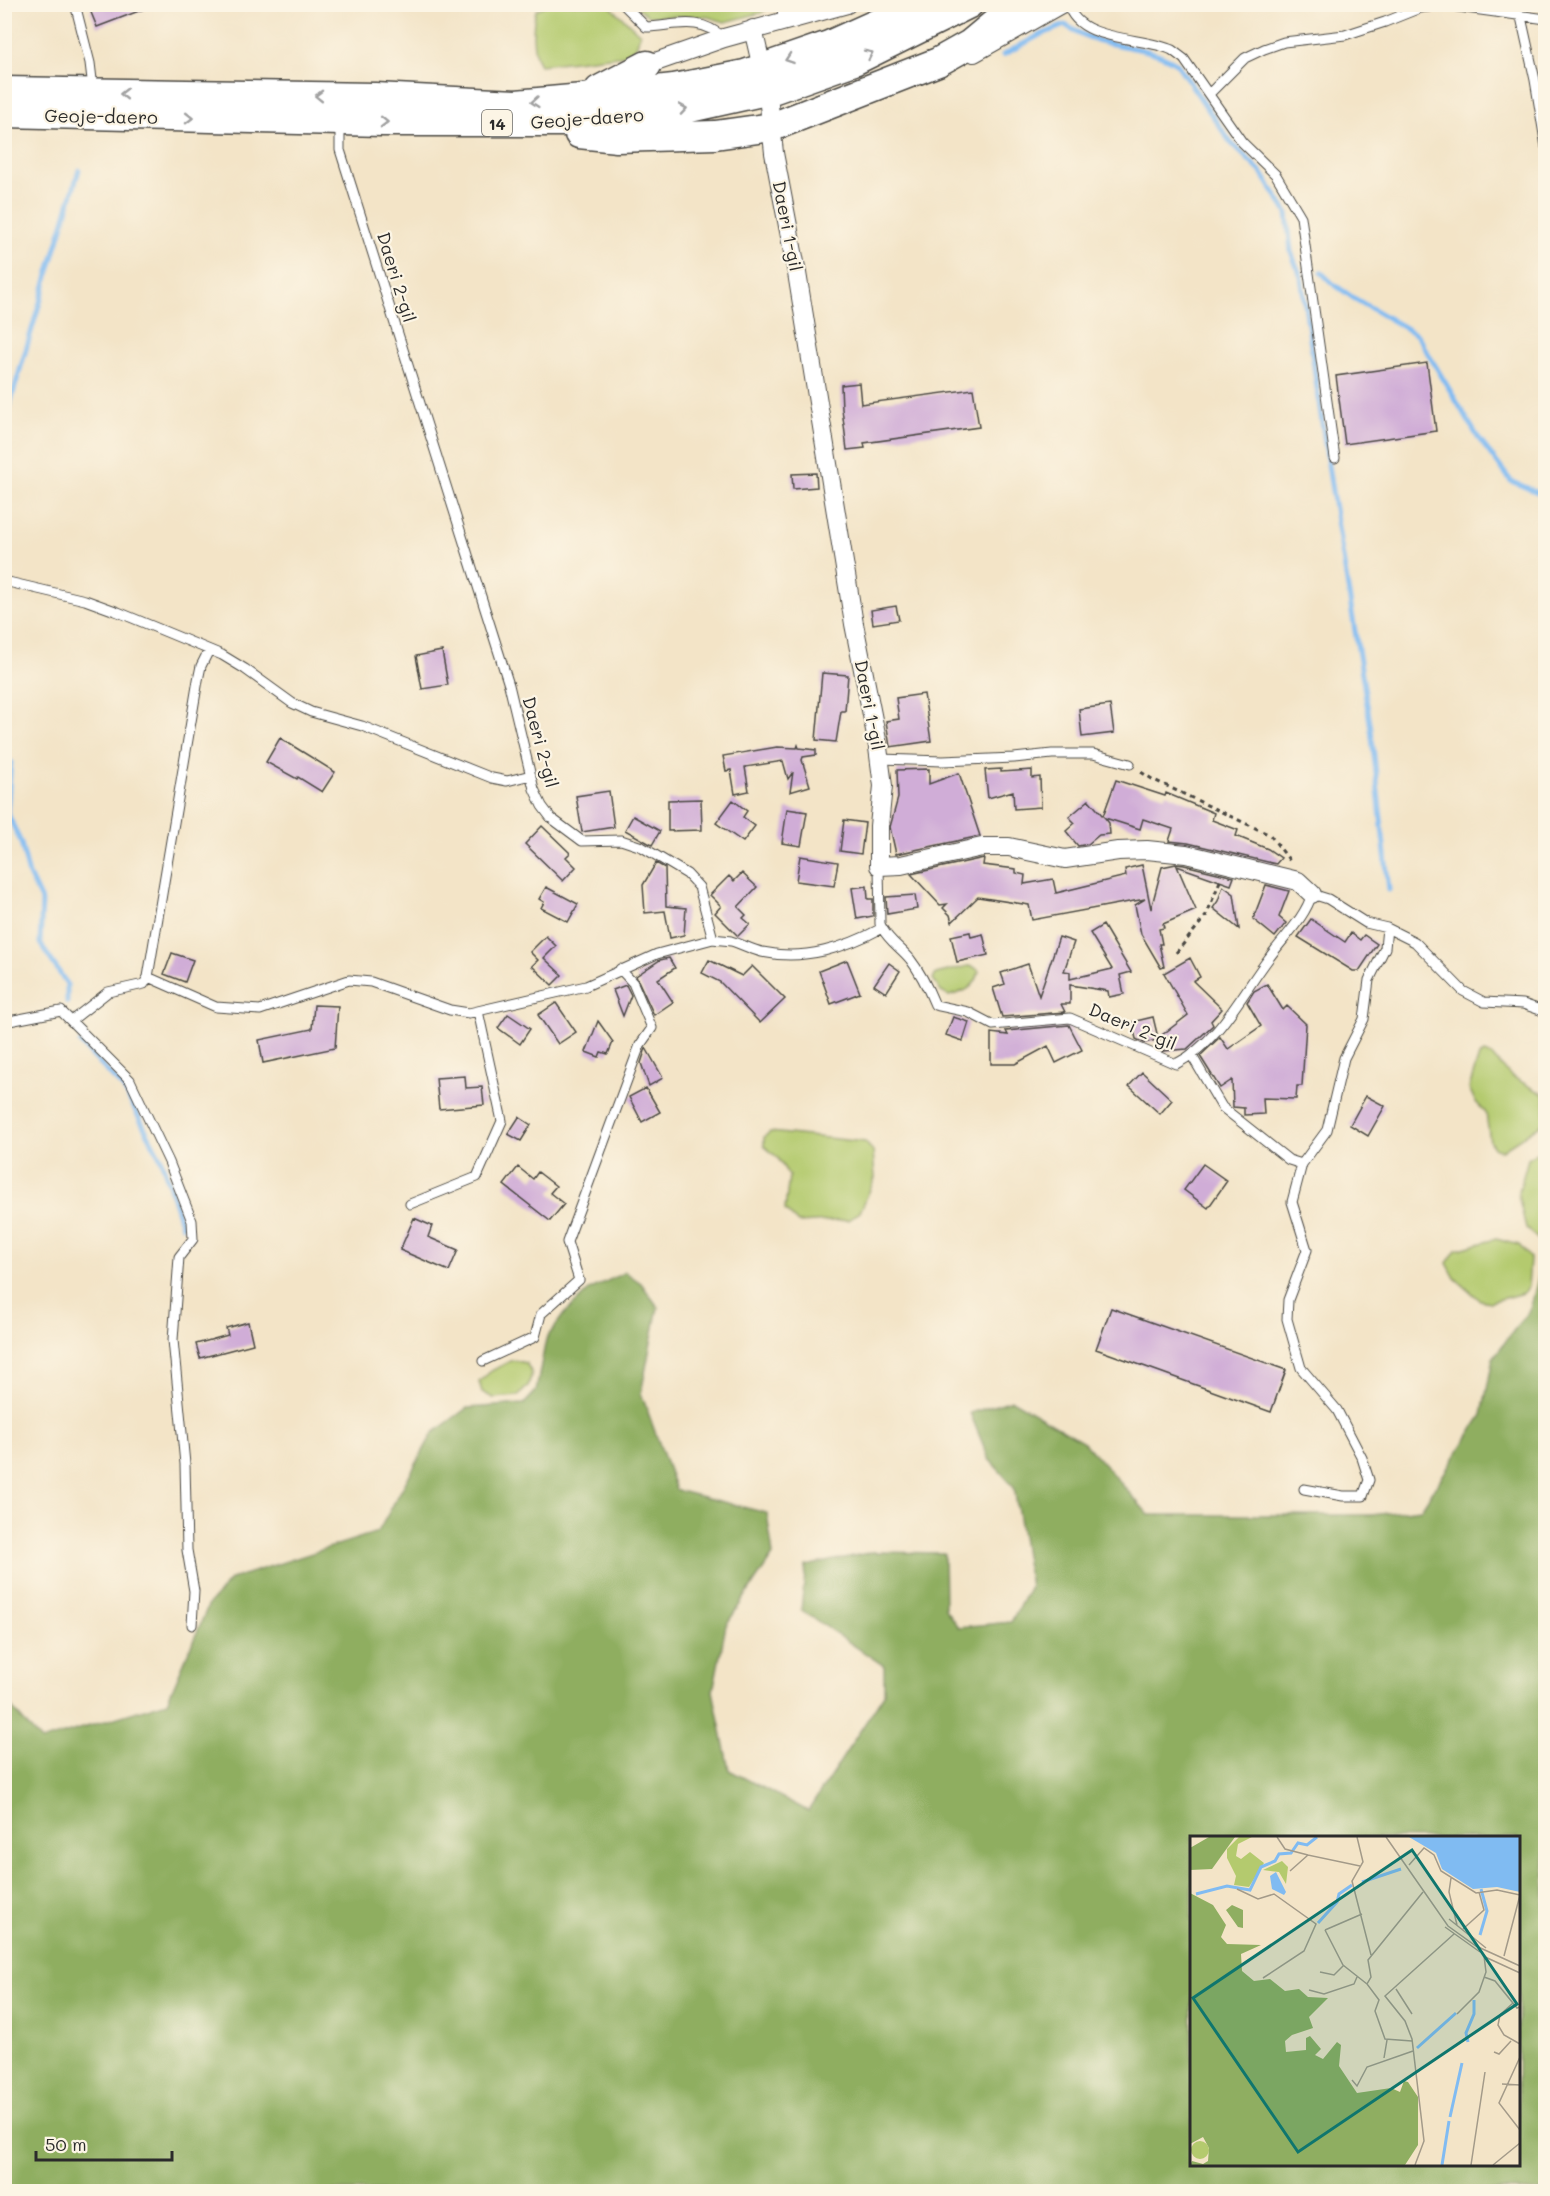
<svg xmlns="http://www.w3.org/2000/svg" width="1550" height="2196" font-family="Mali,sans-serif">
  <rect width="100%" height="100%" fill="#fcf5e5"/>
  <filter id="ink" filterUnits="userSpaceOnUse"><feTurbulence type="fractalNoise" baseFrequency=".0167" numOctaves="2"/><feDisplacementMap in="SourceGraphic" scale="12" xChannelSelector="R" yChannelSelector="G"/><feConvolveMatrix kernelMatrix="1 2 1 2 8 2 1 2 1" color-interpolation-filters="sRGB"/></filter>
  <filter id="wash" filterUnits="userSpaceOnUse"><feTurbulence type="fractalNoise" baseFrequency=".008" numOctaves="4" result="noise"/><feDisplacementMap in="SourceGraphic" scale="24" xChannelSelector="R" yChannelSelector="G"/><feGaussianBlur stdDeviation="1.35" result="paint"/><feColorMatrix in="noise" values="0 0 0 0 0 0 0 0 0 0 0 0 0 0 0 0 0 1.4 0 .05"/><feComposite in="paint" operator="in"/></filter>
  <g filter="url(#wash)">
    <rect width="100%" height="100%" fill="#f3e4c7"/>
    <path fill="#b4ca6e" stroke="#707a4c" stroke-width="1.5" d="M 548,4 L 609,5 L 640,34 L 637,45 L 627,55 L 540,65 C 531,51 532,26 536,10 Z
      M 768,4 L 769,7 L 761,13 L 725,22 L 708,17 L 648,16 L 635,5 Z
      M 968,966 L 974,967 L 979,971 C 976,988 964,992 949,996 L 941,992 L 933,979 L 936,974 Z
      M 1484,1053 L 1492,1056 L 1511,1076 L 1545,1095 L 1545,1122 L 1502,1150 L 1495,1149 L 1490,1142 L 1486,1113 L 1475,1101 L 1469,1088 L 1479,1056 Z
      M 770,1132 L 865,1142 L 873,1151 L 875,1178 L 860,1212 L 848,1220 L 798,1223 L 785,1210 L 789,1176 L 778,1158 L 764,1146 L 764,1137 Z
      M 1543,1148 L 1546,1149 L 1545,1243 L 1542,1243 L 1526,1228 L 1518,1195 L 1528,1159 Z
      M 1496,1239 L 1519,1245 L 1530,1258 L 1528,1287 L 1523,1293 L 1490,1302 L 1480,1300 L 1455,1278 L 1447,1263 L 1456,1250 Z
      M 512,1360 L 526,1363 L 532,1373 L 528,1386 L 518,1396 L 493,1398 L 482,1392 L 479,1382 L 491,1371 Z"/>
    <path fill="#8fae61" stroke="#5d6c46" stroke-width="1.5" fill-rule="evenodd" d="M 1545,1253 L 1545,2191 L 5,2191 L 5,1700 L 41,1741 L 167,1702 L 209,1604 L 231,1579 L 378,1532 L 433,1433 L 467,1408 L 524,1404 L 536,1391 L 546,1339 L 564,1314 L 589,1290 L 625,1272 L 641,1283 L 658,1307 L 641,1393 L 676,1490 L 767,1513 L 773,1555 L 726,1625 L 713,1691 L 729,1770 L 808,1811 L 884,1694 L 884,1666 L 801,1610 L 806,1566 L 872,1552 L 944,1553 L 945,1609 L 958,1627 L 1011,1622 L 1030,1586 L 1014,1487 L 989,1459 L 970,1413 L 1012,1400 L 1084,1442 L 1149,1515 L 1372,1515 L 1421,1509 L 1482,1415 L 1493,1358 L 1530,1309 ZM 1192,1838 L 1518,1838 L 1518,2164 L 1192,2164 Z"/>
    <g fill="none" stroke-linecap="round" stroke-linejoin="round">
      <path stroke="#80bbf2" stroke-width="5" d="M 1003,55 L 1038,36 L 1065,25 C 1078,33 1090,39 1104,42 C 1128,48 1157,49 1177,64 L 1231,143 L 1261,172 L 1287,213 L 1291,252 L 1301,277 L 1330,478 L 1371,729 L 1389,890
        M 1321,272 L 1332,283 L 1352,297 L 1417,335 L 1479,439 L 1511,481 L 1546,496
        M 4,424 L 79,170
        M 4,758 L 11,762 L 7,812 L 21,843 L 29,875 L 42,902 L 40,943 L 67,984 L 67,1002
        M 80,1043 L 124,1089 L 161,1159 L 182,1226"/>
    </g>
    <g id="blocks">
      <path fill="#d0add7" d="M 104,4 L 152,4 L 152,6 L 97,27 L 90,10 Z
        M 1427,363 L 1436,431 L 1345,444 L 1336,376 Z
        M 859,383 L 861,404 L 973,389 L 979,427 L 864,443 L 865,448 L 847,450 L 842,409 L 841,385 Z
        M 816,473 L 817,487 L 793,489 L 792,474 Z
        M 896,606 L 899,620 L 873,624 L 871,610 Z
        M 442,651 L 448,685 L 422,689 L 416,656 Z
        M 822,673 L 848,675 L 845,711 L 841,711 L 836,742 L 816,740 Z
        M 924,694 L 931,741 L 890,747 L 886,721 L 899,719 L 896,698 Z
        M 1110,705 L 1114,733 L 1082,737 L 1079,709 Z
        M 280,738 L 335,772 L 322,792 L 298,777 L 297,779 L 266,762 Z
        M 798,745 L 799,748 L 816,750 L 816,755 L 803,757 L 802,760 L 810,786 L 790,792 L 793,772 L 788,779 L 783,761 L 745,767 L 749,791 L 735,794 L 731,770 L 726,771 L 723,756 L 777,747 L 797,748 Z
        M 929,769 L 929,784 L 959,773 L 980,836 L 896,854 L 890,827 L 898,798 L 897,770 Z
        M 1001,769 L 1001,772 L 1032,770 L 1032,778 L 1040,777 L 1041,807 L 1014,809 L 1013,791 L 988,798 L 985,770 Z
        M 1116,780 L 1165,796 L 1166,793 L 1214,813 L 1212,820 L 1238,830 L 1236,836 L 1268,849 L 1281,858 L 1276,864 L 1188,843 L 1169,841 L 1173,829 L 1143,819 L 1140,829 L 1105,818 L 1109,823 L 1110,834 L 1099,835 L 1088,844 L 1078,846 L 1066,831 L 1075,823 L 1069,817 L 1089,800 L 1103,816 Z
        M 609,791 L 614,827 L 582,832 L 576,796 Z
        M 701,799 L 702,830 L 668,831 L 668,800 Z
        M 733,800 L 747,811 L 743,817 L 755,826 L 743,842 L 716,823 Z
        M 787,809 L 807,812 L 801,846 L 782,843 Z
        M 633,816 L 660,831 L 652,845 L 625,830 Z
        M 844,820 L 865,823 L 861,854 L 840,851 Z
        M 542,826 L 570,853 L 566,857 L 576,867 L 563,881 L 525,844 Z
        M 800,856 L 838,862 L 834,886 L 796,881 Z
        M 984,858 L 983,865 L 1016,869 L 1016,873 L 1025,875 L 1024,884 L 1053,879 L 1056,893 L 1126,876 L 1125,869 L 1142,865 L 1151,909 L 1162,867 L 1176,864 L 1184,865 L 1234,877 L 1231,885 L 1177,866 L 1196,910 L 1163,924 L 1164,928 L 1159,929 L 1162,944 L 1159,944 L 1164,967 L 1161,968 L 1141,934 L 1135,905 L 1145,899 L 1032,920 L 1029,905 L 978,897 L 952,922 L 950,915 L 943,908 L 947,904 L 940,905 L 911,874 Z
        M 656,863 L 665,868 L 666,906 L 686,908 L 684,935 L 670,938 L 665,911 L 645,913 L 643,885 Z
        M 742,873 L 757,887 L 738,907 L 746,915 L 743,918 L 750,924 L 738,936 L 715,913 L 721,906 L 710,895 L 729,876 L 734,881 Z
        M 1266,885 L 1289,891 L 1279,917 L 1286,923 L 1275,937 L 1253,919 Z
        M 867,886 L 868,899 L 873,899 L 873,916 L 857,919 L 852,888 Z
        M 1223,886 L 1234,894 L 1239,929 L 1213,908 L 1218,901 Z
        M 546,887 L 578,904 L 568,922 L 541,908 L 544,902 L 539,899 Z
        M 915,895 L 917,909 L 887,914 L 886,897 Z
        M 1311,919 L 1345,942 L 1351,933 L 1360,940 L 1364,935 L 1377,944 L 1359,971 L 1353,971 L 1298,937 Z
        M 1103,925 L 1131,972 L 1120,975 L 1124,994 L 1109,997 L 1108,991 L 1070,985 L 1070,1004 L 1061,1004 L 1065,1012 L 1002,1017 L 993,988 L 1005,984 L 1001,973 L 1028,964 L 1039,996 L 1059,937 L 1074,942 L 1064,971 L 1070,972 L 1070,979 L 1112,969 L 1090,933 Z
        M 970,932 L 971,937 L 983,934 L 988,955 L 957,962 L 951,936 Z
        M 546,936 L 556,946 L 544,958 L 562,975 L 552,985 L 532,966 L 538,960 L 530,952 Z
        M 172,953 L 193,960 L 185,982 L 164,974 Z
        M 669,958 L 675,968 L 658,979 L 673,1002 L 654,1015 L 636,976 L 660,960 Z
        M 1190,958 L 1200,977 L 1193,981 L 1222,1009 L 1211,1021 L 1213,1025 L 1187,1049 L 1162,1051 L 1177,1035 L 1144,1043 L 1136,1039 L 1132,1022 L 1153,1017 L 1158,1038 L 1188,1015 L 1164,973 Z
        M 709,960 L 742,976 L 752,966 L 785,999 L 760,1023 L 720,982 L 702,973 Z
        M 847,960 L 860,993 L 831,1004 L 819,971 Z
        M 889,963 L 900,971 L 886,993 L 874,985 Z
        M 1267,984 L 1283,1010 L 1287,1006 L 1306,1024 L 1302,1086 L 1297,1086 L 1296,1099 L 1263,1098 L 1264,1114 L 1244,1115 L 1244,1108 L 1233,1107 L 1232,1080 L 1220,1088 L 1200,1056 L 1220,1037 L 1228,1049 L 1261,1026 L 1247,1002 L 1254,991 Z
        M 626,985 L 631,995 L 623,1016 L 613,990 Z
        M 556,1003 L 576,1032 L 558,1044 L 538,1015 Z
        M 314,1005 L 338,1006 L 335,1048 L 263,1063 L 259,1040 L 312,1029 Z
        M 508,1014 L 530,1029 L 520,1044 L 498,1028 Z
        M 953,1017 L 969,1022 L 963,1041 L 946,1035 Z
        M 598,1021 L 613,1042 L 608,1054 L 601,1052 L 599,1057 L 586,1052 Z
        M 1069,1025 L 1082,1050 L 1056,1063 L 1048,1046 L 1015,1064 L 991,1064 L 991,1033 L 1008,1035 L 1006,1031 Z
        M 646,1048 L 663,1078 L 649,1086 L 641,1063 Z
        M 1142,1072 L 1172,1100 L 1160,1114 L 1129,1086 Z
        M 465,1076 L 466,1088 L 482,1087 L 484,1105 L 439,1109 L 436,1078 Z
        M 646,1088 L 660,1112 L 642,1122 L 629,1097 Z
        M 1366,1096 L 1385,1106 L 1368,1136 L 1350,1125 Z
        M 519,1117 L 531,1125 L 521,1141 L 508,1134 Z
        M 1203,1164 L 1227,1181 L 1208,1208 L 1184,1190 Z
        M 518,1167 L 533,1179 L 538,1172 L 556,1186 L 550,1193 L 564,1204 L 550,1221 L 504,1185 Z
        M 414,1218 L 432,1226 L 428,1237 L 458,1250 L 449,1271 L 400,1250 Z
        M 1111,1308 L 1286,1370 L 1271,1412 L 1096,1349 Z
        M 248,1322 L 253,1344 L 200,1358 L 196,1344 L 228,1335 L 226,1328 Z"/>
    </g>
  </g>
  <g filter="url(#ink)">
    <use href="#blocks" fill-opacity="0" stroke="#494742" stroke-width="1.5"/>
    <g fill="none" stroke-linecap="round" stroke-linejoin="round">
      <defs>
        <path id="service" d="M 75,4 L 90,63 L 93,88
          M 623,4 L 646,27 C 675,26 699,15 724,38
          M 781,4 L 784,21
          M 1068,4 C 1078,43 1144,36 1172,50 C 1176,53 1180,56 1184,59 L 1242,142 L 1276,175 L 1301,217 L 1335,458
          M 1521,17 L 1535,80 L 1546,147
          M 1209,94 L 1245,58 L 1264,49 L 1284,42 L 1345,35 L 1385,22 L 1420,8 L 1444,5 L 1546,19
          M 340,123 L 340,150 L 509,685 L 534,789 L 542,806 L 551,818 L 582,841 L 621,840 L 642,847 L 687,874 L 699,887 L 713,939 C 719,940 725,940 731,941 C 742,944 752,950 762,952 C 805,961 845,948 882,928 C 890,942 900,947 910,959 C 921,973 928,988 935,1005 L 968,1012 L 993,1025 L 1070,1018 L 1176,1064 C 1219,1042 1241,995 1269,958 C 1284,937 1305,918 1312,894 L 1328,899 L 1366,923 L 1387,928 L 1415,942 L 1463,991 L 1484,1002 L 1523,1004 L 1546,1012
          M 4,581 L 85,600 L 118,612 L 222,655 L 245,669 L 292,703 L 311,712 L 362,726 L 492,778 L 507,781 L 531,775
          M 880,759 L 943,761 L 1014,758 L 1052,754 L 1093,754 L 1130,764
          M 879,866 L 880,924 L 882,928
          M 148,977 L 216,1007 L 260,1010 L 349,980 L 371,982 L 450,1010 L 469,1013 L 586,986 L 657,954 L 713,939
          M 71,1021 L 108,992 L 144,984 L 148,977 L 198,680 L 201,666 L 209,650
          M 4,1022 L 61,1011 L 130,1080 L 169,1162 L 192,1221 L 193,1239 L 179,1257 L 173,1340 L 185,1464 L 187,1550 L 194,1591 L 192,1625
          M 1192,1056 L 1222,1107 L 1289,1160 L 1302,1164
          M 410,1204 L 477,1177 L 502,1121 L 478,1011
          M 483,1361 L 535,1337 L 541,1314 L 579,1280 L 567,1242 L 640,1045 L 652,1028 L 633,983 L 620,969
          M 1304,1489 L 1343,1496 L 1363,1496 L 1369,1480 L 1362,1458 L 1337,1410 L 1301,1368 L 1287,1319 L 1288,1300 L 1307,1250 L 1292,1202 L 1302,1164 L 1327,1130 L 1344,1058 L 1364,1019 L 1369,980 L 1385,948 L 1387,928"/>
        <path id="minor" d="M 753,29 L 759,55
          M 974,53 L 1061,4
          M 647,65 L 724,38 L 847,4
          M 769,105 L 774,153 L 797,273 L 854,624 L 877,740 L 883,786 L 879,826 L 879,866 L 901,865 L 982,847 L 1009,847 L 1065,859 L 1118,851 L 1147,850 L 1186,854 L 1298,881 L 1312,894"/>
        <path id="trunk" d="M 599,90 L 647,65
          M 4,91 L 375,97 L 516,104 L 583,98 L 674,88 L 745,74 L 829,45 L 920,4
          M 4,113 L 383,122 L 577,122 L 685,109 L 775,89 L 854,61 L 969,4
          M 579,134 L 617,138 L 715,135 L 772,127 L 938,62 L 970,44 L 1018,4"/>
      </defs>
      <use href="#service" stroke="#494742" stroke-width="11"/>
      <use href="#minor" stroke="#494742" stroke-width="20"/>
      <use href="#trunk" stroke="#494742" stroke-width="31"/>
      <path stroke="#494742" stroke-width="3" stroke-dasharray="4.5 4.5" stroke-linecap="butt" d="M 1141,772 L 1152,779 L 1270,835 L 1290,861
        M 1176,953 L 1206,916 L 1220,881"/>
      <use href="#service" stroke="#fff" stroke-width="9"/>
      <use href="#minor" stroke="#fff" stroke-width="18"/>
      <use href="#trunk" stroke="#fff" stroke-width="28"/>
    </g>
    <defs><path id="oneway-chevron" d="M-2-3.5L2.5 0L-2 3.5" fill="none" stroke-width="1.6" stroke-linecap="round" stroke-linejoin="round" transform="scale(1.5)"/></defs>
    <g stroke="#a0a0a0">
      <use href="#oneway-chevron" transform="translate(869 54) rotate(-26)"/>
      <use href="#oneway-chevron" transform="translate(789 59) rotate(161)"/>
      <use href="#oneway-chevron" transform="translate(124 94) rotate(-179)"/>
      <use href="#oneway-chevron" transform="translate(319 96) rotate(-179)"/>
      <use href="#oneway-chevron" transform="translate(535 102) rotate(175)"/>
      <use href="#oneway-chevron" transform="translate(683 109) rotate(-9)"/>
      <use href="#oneway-chevron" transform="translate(189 118) rotate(1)"/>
      <use href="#oneway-chevron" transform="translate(384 122) rotate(1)"/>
    </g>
  </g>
  <g text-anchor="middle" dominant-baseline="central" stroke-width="4.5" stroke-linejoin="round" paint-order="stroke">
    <rect fill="#fcf5e5" stroke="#6a6863" stroke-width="1.5" x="482" y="110" width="30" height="26" rx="4.5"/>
    <g font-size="16" font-weight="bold" fill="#2b2b2b">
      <text x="497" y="123">14</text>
    </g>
    <g font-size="18" fill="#2b2b2b" stroke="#fcf5e5">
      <text transform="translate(101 116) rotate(1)">Geoje-daero</text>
      <text transform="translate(587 118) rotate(-4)">Geoje-daero</text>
      <text transform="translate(788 226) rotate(79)">Daeri 1-gil</text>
      <text transform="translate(397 277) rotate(73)">Daeri 2-gil</text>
      <text transform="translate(870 705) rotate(79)">Daeri 1-gil</text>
      <text transform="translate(541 742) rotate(75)">Daeri 2-gil</text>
      <text transform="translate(1133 1026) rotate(23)">Daeri 2-gil</text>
    </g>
  </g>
  <g transform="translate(1190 1836)">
    <rect width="330" height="330" fill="#f3e4c7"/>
    <path d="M 49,1 L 62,1 L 48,8 L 46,20 L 51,23 L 60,16 L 74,27 L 59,51 L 44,49 L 46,40 L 37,22 L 37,13 ZM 92,25 L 98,31 L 96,48 L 89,36 L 73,34 ZM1 314a9 9 0 1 1 18 0a9 9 0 1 1-18 0Z" fill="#b4ca6e"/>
    <path d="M 19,1 L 45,1 L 22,33 L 0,34 L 0,12 ZM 0,57 L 23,69 L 36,89 L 31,101 L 37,108 L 71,109 L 51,118 L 52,135 L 64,145 L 80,143 L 95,155 L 109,153 L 118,161 L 138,162 L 119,181 L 123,192 L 102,199 L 95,205 L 96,216 L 116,214 L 116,202 L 120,200 L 131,213 L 125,219 L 133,223 L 147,206 L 151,209 L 149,230 L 167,257 L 201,252 L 210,256 L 214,245 L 218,246 L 228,261 L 228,309 L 215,329 L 0,329 L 2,325 L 13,328 L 18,325 L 19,312 L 13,301 L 0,308 ZM 42,69 L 53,74 L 53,92 L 48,91 L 36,74 Z" fill="#8fae61"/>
    <path d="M 219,1 L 330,1 L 330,56 L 307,51 L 283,53 L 252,33 L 246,17 ZM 86,36 L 96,56 L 94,59 L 82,53 L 80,40 Z" fill="#80bbf2"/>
    <path fill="none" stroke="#80bbf2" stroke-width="3" d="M 172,46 L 211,33M 6,58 L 37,50 L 60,54 L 71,31 L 85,25 L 89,18 L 101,17 L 108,7 L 117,9 L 127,1M 128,87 L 147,66 L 149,58 L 162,49M 290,99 L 297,75 L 291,53M 278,206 L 276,197 L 284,178 L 284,164M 227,212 L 266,177M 260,281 L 272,227M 252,329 L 259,285"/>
    <path fill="none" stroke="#a39a89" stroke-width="1.5" d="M 87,1 L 95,13 L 118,19M 167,1 L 173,26 L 162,45 L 181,119M 196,1 L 258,90 L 286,110 L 330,130M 219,29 L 234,12 L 244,19 L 251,35 L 286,57 L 307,54 L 330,59M 100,35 L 118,19 L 170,30M 261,42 L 259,56 L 267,89M 47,53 L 68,63 L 84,58 L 126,88 L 114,115 L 73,142M 259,83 L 279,99M 255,91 L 290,116M 273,93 L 294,74 L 289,56M 135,94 L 153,129 L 177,148M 135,94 L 172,78M 280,99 L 296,112M 293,120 L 330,137M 314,120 L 330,59M 130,136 L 144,139 L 154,129M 294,141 L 305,145 L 327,172 L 330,171M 206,153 L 222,178M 119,154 L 134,158 L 164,148 L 167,141M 323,167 L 310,179 L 308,189 L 314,199 L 330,208M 267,178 L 289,156 L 296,136 L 294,120M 222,205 L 195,203 L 185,175 L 189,164 L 177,148 L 181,141 L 178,124 L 233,56M 304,216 L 309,218 L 321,205M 330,221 L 309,267 L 330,294M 194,222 L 197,204M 162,244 L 167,250 L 177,231 L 223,215M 312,248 L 330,249M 225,329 L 234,305 L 222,203 L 215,185 L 195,160 L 264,98M 281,329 L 295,236M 303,329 L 330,307"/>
    <path fill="#0f766e" fill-opacity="0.15" stroke="#0f766e" stroke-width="3" d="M 222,14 L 327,168 L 108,316 L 3,162 Z"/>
    <rect width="330" height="330" fill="none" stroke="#2b2b2b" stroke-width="3"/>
  </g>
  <rect width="1550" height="2196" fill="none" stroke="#fcf5e5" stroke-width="24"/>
  <path d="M36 2151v9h136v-9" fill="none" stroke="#2b2b2b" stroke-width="3"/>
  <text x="45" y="2151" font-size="18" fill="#2b2b2b" stroke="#fcf5e5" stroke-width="4.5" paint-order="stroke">50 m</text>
</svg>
